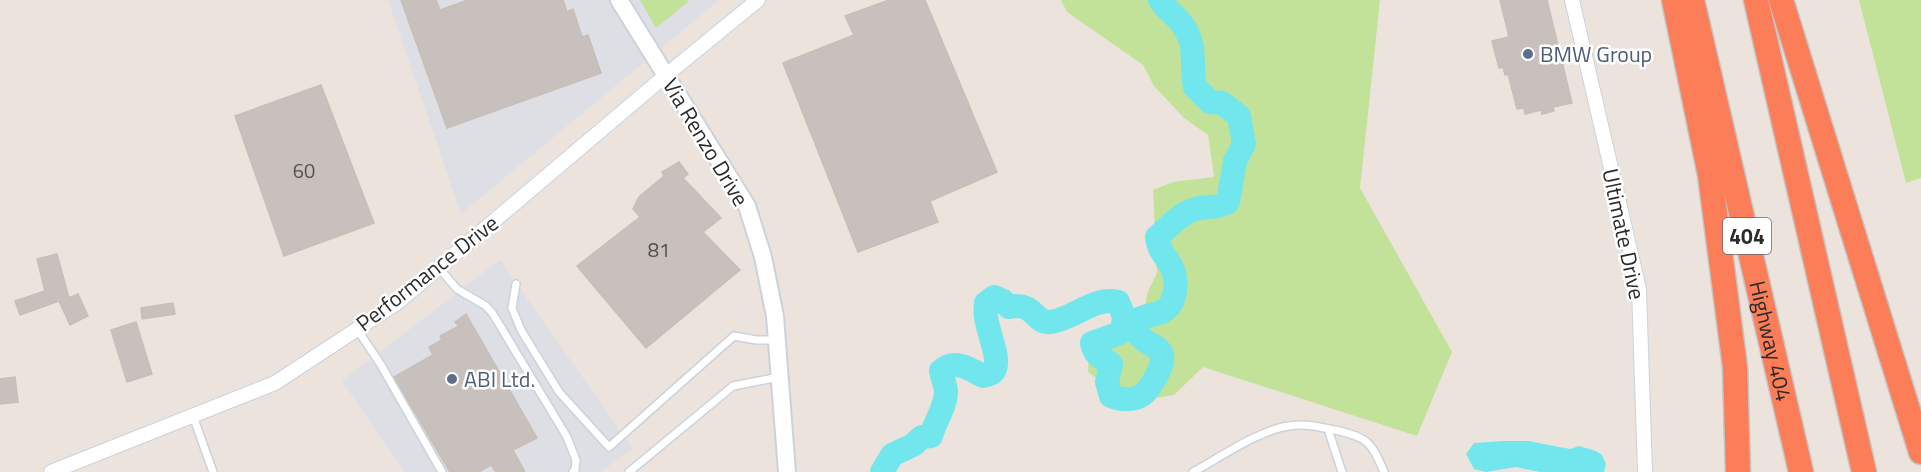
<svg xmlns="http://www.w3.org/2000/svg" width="1921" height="472" font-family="'Titillium Web',sans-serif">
  <rect width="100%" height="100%" fill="#ede3dd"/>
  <path fill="#dedee5" d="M 388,0 L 719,0 L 461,214 Z
    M 500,260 L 633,449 L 600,472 L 405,472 L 342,381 Z"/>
  <path fill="#c2e29a" d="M 640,0 L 687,0 L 688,2 L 656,28 Z
    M 1061,0 L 1380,0 L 1360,188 L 1452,352 L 1417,436 L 1203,367 L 1174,395 L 1128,402 L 1088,372 L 1089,344 L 1101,335 L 1128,332 L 1142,320 L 1148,291 L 1157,273 L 1153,190 L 1173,182 L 1214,177 L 1208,135 L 1184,118 L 1154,86 L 1143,65 L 1067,12 Z
    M 1859,0 L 1921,0 L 1921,178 L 1906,183 Z"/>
  <path fill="#72e6ed" d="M 1504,441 L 1528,441 L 1570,449 L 1579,446 L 1596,451 L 1602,455 L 1606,464 L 1604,472 L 1540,472 L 1516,467 L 1486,472 L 1474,469 L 1466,454 L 1474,443 Z"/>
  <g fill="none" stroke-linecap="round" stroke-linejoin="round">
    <path stroke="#72e6ed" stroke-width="24" d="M 882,472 L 892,455 L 913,445 L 922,437 L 931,436 C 935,421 947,405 946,390 C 945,384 942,377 941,371 C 954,358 970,369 983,376 C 988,375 993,374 995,369 C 1001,353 982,325 986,303 L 994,297 L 1003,301 L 1009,307 C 1035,301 1034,324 1050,322 C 1074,319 1094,296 1118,302 C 1124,314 1126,321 1120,333 L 1092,343 C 1095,356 1101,357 1111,364 L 1107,382 L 1111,396 C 1120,400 1133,401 1142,395 C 1150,390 1165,364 1162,355 C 1157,340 1137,347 1135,321 C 1144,315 1156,316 1165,310 C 1177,302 1178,278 1171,266 C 1165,255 1158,250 1157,237 C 1168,228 1181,212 1196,209 C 1208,206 1217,209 1228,202 L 1235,161 L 1244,144 L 1239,116 L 1222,103 L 1210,102 L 1195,87 C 1190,63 1198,46 1182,24 C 1175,14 1165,9 1160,0"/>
  </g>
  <path fill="#c8c0bd" stroke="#c8beb7" stroke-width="1.5" d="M 401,0 L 436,0 L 440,10 L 468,0 L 563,0 L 567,12 L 573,9 L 582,37 L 588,35 L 601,73 L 447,128 Z
    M 889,0 L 925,0 L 997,172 L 930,201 L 938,222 L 858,252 L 783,63 L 854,35 L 845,16 Z
    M 1500,0 L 1547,0 L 1572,103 L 1553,107 L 1554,111 L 1542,114 L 1541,110 L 1525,114 L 1524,108 L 1517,109 L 1508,74 L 1505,75 L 1503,67 L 1499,68 L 1492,41 L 1509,37 Z
    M 321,85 L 374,223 L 284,256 L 235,116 Z
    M 679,162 L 688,174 L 683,178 L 721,218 L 703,232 L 740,270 L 646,348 L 577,266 L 640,217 L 633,209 L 639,197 L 664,176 L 662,172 Z
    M 57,254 L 69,298 L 78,294 L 88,316 L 70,325 L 59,301 L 20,315 L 15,301 L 45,291 L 37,259 Z
    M 173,303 L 175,314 L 142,319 L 141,308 Z
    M 466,314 L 537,438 L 513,450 L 525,472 L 496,472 L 491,465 L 479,472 L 450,472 L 394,377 L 433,355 L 429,347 L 442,340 L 440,336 L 459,326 L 455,322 Z
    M 136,322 L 152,374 L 127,382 L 111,330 Z
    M 15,377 L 18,402 L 0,404 L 0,379 Z"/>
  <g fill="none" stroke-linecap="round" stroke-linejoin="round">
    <defs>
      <path id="service" d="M 439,268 L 457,289 L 486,306 L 493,314 L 567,437 L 576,460 L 575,470 L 573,472
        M 516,284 L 512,308 L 521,330 L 559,392 L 609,447 L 734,336 L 756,340 L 776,340
        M 357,329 L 381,365 L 442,472
        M 193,416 L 213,472
        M 1328,429 L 1342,472
        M 629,472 L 733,386 L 779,377
        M 1193,472 C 1219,458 1261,429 1289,426 C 1305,423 1320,427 1335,430 C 1368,438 1371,441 1384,472"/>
      <path id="minor" d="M 1572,0 L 1639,289 L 1645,472
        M 51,472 L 275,383 L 397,303 L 665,76 L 758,0"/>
      <path id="tertiary" d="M 619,0 L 747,206 L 763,257 L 775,316 L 787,472"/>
      <g id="motorway">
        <path d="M 1674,0 L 1710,175 L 1735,367 L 1738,472"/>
        <path id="s1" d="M 1692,0 L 1801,472"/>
        <path d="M 1756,0 L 1864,472"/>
        <path d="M 1781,0 L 1921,452"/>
      </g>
    </defs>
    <use href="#service" stroke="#cbd2dc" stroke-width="10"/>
    <use href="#minor" stroke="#cbd2dc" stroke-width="16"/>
    <use href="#tertiary" stroke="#cbd2dc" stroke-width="20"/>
    <use href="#motorway" stroke="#c4c4c4" stroke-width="27"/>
    <use href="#service" stroke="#fff" stroke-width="7"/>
    <use href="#minor" stroke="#fff" stroke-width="14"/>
    <use href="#tertiary" stroke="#fff" stroke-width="16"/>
    <use href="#motorway" stroke="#fc7e59" stroke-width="24"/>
  </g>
  <g fill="#5c6f8a" stroke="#fff" stroke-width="2">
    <circle cx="1528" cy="54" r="6"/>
    <circle cx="452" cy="379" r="6"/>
  </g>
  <g text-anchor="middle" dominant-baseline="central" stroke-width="5" stroke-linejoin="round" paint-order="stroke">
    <g font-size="20" fill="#525050">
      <text x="304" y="170">60</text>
      <text x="659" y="249">81</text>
    </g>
    <rect fill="#fff" stroke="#6b6b6b" stroke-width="1.5" x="1723" y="218" width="48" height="36" rx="4.5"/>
    <g font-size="21" font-weight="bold" fill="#2b2b2b">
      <text x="1747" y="236">404</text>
    </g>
    <g font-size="22" fill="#4e5e75" stroke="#fff" text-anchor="start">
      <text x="1540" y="54">BMW Group</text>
      <text x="464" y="379">ABI Ltd.</text>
    </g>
    <g font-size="22" fill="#2b2b2b" stroke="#fff">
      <text transform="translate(706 142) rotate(59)">Via Renzo Drive</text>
      <text transform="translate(1624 234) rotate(78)">Ultimate Drive</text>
      <text transform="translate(427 273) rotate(-38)">Performance Drive</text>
      <text stroke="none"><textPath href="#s1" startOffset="350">Highway 404</textPath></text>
    </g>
  </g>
</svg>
